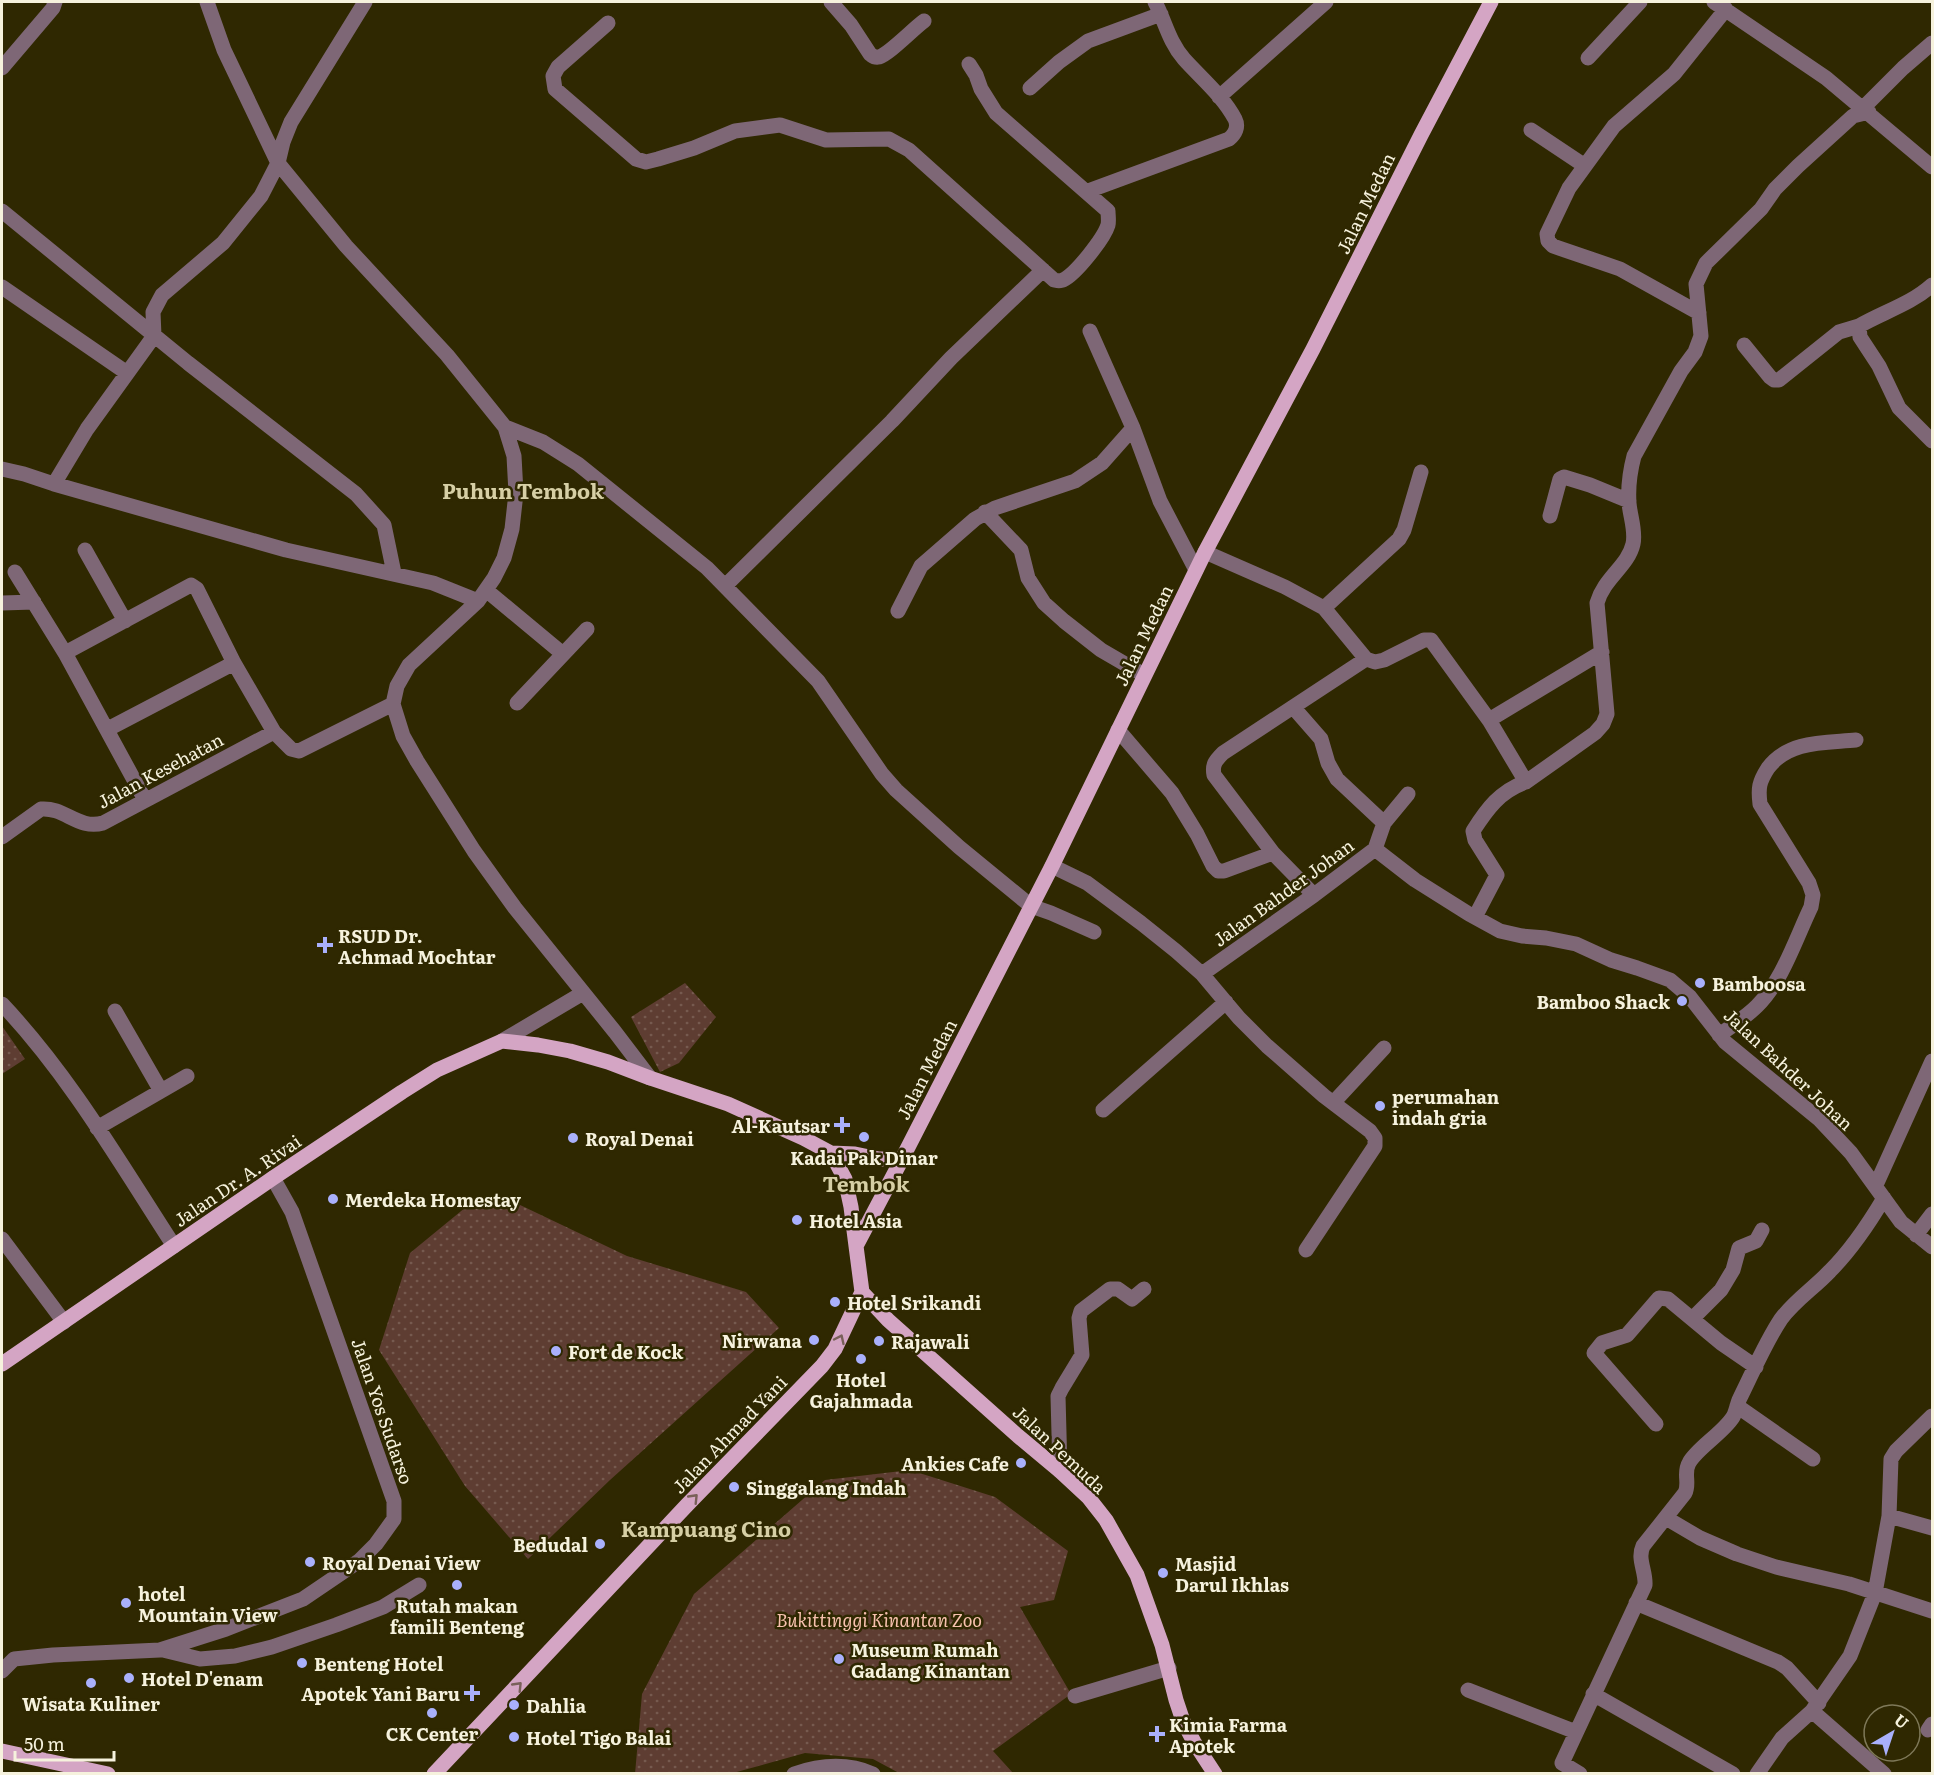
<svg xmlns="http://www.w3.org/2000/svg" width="1934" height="1775" font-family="Literata,serif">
  <defs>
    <pattern id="grass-dots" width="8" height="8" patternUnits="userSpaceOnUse" patternTransform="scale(1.5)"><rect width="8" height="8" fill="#5e3d32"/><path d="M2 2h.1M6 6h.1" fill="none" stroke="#765a4f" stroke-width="1.8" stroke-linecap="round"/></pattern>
  </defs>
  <rect width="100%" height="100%" fill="#2f2801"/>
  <path fill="url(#grass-dots)" d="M 685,983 L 716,1017 L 679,1063 L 660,1072 L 631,1017 Z
    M 2,1026 L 25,1059 L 2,1074 Z
    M 477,1198 L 518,1204 L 627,1256 L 746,1292 L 779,1328 L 610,1480 L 528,1559 L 465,1486 L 379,1350 L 410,1253 Z
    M 910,1470 L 995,1497 L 1068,1551 L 1054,1600 L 1020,1607 L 1071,1694 L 993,1751 L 1013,1773 L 899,1773 L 873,1759 L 805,1753 L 733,1773 L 635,1774 L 642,1694 L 694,1594 L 825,1480 Z"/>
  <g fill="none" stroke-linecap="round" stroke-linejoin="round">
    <path stroke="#7e6776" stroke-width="15" d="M 207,2 L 224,50 L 278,163 L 346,246 L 447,355 L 505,427 L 514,456 L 516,493 L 512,529 L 504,558 L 494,578 L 478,601 L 409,665 L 397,686 L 393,704 L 403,736 L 417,761 L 474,851 L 515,908 L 615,1032 L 650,1078
      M 831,2 L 851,25 L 870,54 C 873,56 874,58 879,57 C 889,54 913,29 924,21
      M 1714,2 L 1826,78 L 1932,167
      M 608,23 L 558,67 L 553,76 L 555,89 L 636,159 L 646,162 L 658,159 L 694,148 L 735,131 L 780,125 L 826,140 L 889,139 L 909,150 L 1054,280 C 1059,281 1059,281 1063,280 C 1076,274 1104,238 1108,225 C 1109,221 1108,215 1108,211 L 996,113 L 981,89 L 976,75 L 969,64
      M 1588,58 L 1640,2
      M 2,68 L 53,8 L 55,2
      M 1030,88 L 1059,62 L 1088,41 L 1161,14
      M 1219,97 L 1326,2
      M 1863,108 L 1903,68 L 1932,43
      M 1531,130 L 1585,166
      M 1088,191 L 1229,139 C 1235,134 1239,127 1235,119 C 1223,96 1201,78 1184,59 C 1169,42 1165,21 1155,2
      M 2,211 L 188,363 L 356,494 L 384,525 L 394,573
      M 1932,285 C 1911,304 1883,312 1859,326 L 1860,337 L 1879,366 L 1899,408 L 1932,441
      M 2,287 L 127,373
      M 1699,313 L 1620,269 L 1553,246 L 1548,241 L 1547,234 L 1569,188 L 1614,126 L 1674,74 L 1726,9
      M 1090,331 L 1133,428 L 1160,501 L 1196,570
      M 1744,345 L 1770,377 L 1774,380 L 1779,380 L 1839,332 L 1859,326
      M 505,427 L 543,442 L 578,464 L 707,568 L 818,681 L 882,774 L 896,790 L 959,847 L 1031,906 L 1051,913 L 1094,932
      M 2,469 L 24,474 L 54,484 L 286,550 L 433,583 L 478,601
      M 54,484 L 87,429 L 154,336 L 153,312 L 162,295 L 223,243 L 261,196 L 278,163 L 283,142 L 291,122 L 365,2
      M 985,512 L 1021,550 L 1028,578 L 1044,603 L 1064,621 L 1101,650 L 1144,675
      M 1550,516 L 1560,479 L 1564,477 L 1590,485 L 1629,501
      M 85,550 L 125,621
      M 1205,552 L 1285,587 L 1324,608 L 1366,659 L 1375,662 L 1384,660 L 1424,640 L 1431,640 L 1489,720 L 1526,782
      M 15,572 L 65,653 L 145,800
      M 725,586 L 892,421 L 951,358 L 1043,270
      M 486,590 L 563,654
      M 2,603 L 34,602
      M 1324,608 L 1399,539 L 1404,530 L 1421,472
      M 898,611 L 921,566 L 975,519 L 995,508 L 1075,481 L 1102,463 L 1133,428
      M 65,653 L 191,585 L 197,589 L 234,663 L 274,732 L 291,749 L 299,751 L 393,704
      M 517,703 L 587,629
      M 1293,707 L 1321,739 L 1328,763 L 1337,779 L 1384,823
      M 1489,720 L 1602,652
      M 108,729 L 234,663
      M 1118,730 L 1172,793 L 1197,834 L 1213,866 L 1218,871 L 1224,871 L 1273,853
      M 2,837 L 41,809 C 65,807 78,830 103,823 L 274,732
      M 1375,849 L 1384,823 L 1408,794
      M 1052,866 L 1087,883 L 1141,923 L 1176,951 L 1202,974 L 1239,1018 L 1267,1046 L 1324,1096 L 1370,1131 L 1375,1138 L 1375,1146 L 1306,1250
      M 1314,895 L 1273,853 L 1214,775 C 1212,765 1215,761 1223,753 L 1366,659
      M 1475,917 L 1497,875 L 1475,840 L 1473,831 C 1487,809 1500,791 1526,782 L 1595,733 L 1603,724 L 1607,714 L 1597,603 C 1604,578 1628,566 1633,544 C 1636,531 1630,516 1629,503 C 1628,488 1630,471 1634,456 L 1681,371 L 1695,352 L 1701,336 L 1696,284 L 1706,263 L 1761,209 L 1775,189 L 1798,166 L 1853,116 L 1869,112
      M 1202,974 L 1314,895 L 1375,849 L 1415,880 L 1469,914 L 1500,931 L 1522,936 L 1546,938 L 1576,944 L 1611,960 L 1637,968 L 1670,980 L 1690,997 L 1725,1042 L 1820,1120 L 1851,1153 L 1901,1222 L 1932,1247
      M 2,1004 C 70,1076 120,1163 174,1246
      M 115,1011 L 161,1091
      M 1719,1035 C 1732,1026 1746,1017 1757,1006 C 1782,982 1796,938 1811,907 L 1813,895 L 1809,883 L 1760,804 C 1758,788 1759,782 1768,768 C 1789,740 1825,743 1856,740
      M 502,1041 L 583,993
      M 1333,1103 L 1384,1048
      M 1103,1110 L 1226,1002
      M 97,1128 L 187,1076
      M 1876,1185 L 1932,1061
      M 1916,1235 L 1932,1214
      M 2,1239 L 64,1322
      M 1692,1319 L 1721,1290 L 1733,1270 L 1739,1248 L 1756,1241 L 1762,1230
      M 1737,1406 L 1813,1459
      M 1656,1424 L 1594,1353 L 1602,1343 L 1627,1335 L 1659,1298 L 1668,1299 L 1721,1343 L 1756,1367
      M 1060,1471 L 1058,1396 L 1062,1388 L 1082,1355 L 1079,1318 L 1081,1311 L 1110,1289 L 1118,1289 L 1132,1299 L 1144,1289
      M 1889,1516 L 1932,1528
      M 1666,1518 L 1700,1538 L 1737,1554 L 1776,1567 L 1849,1584 L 1932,1611
      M 1636,1603 L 1778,1662 L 1787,1668 L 1819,1703
      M 163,1650 L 200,1659 L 235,1656 L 272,1647 L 336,1625 L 383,1607 L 419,1585
      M 2,1671 L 14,1659 L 53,1655 L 160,1650 L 226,1629 L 303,1599 L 359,1561 L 376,1544 L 394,1519 L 394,1501 L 292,1212 L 273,1178
      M 1468,1690 L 1576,1732
      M 1593,1694 L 1733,1774
      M 1075,1696 L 1169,1668
      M 1812,1711 L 1884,1774
      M 1928,1730 L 1932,1724
      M 794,1774 C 820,1765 848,1763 873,1774
      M 1580,1774 L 1562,1763 L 1645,1585 C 1646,1571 1637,1559 1643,1546 L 1685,1493 C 1690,1483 1683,1473 1689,1463 C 1696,1449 1723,1433 1733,1417 C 1736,1412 1737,1405 1739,1400 C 1752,1374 1765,1343 1781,1319 C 1795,1300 1814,1288 1830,1271 C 1852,1249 1868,1225 1884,1198
      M 1757,1774 L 1782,1738 L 1812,1711 L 1850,1656 L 1875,1593 L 1889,1516 L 1891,1459 L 1896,1451 L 1932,1416"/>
    <path stroke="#d4a5c4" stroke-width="15" d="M 831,1153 L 845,1179 L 851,1207 L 856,1246
      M 862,1292 L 856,1246 L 902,1159 L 1052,866 L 1205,552 L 1313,349 L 1421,135 L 1491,2
      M 862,1292 L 888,1320 L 1018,1436 L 1060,1471 L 1088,1497 L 1106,1520 L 1137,1575 L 1162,1645 L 1176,1700 L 1183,1721 L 1194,1742 L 1215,1774
      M 2,1364 L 273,1178 L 402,1092 L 437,1070 L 502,1041 L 538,1045 L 570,1051 L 608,1062 L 650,1078 L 728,1104 L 803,1138 L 831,1153 L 855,1154 L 879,1159 L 902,1159
      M 2,1751 L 108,1774
      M 434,1774 L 687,1505 L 822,1366 L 835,1349 L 862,1292"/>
  </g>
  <defs><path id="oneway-chevron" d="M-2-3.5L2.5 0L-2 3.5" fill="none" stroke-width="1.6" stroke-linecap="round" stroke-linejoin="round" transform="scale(1.5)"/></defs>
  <g stroke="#796059">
    <use href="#oneway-chevron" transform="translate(840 1339) rotate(-65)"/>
    <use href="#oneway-chevron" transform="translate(694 1498) rotate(-46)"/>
    <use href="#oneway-chevron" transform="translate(518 1686) rotate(-46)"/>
  </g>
  <g fill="#a9b0fc" stroke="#2f2801" stroke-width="2">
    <path d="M322 936h6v6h6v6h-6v6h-6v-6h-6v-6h6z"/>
    <circle cx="1700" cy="983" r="6"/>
    <circle cx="1682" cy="1001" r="6"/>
    <circle cx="1380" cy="1106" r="6"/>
    <path d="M839 1116h6v6h6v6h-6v6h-6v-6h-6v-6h6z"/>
    <circle cx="864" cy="1137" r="6"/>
    <circle cx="573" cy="1138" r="6"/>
    <circle cx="333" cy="1199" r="6"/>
    <circle cx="797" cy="1220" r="6"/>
    <circle cx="835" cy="1302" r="6"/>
    <circle cx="814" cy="1340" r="6"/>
    <circle cx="879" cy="1341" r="6"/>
    <circle cx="556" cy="1351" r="6"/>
    <circle cx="861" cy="1359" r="6"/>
    <circle cx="1021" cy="1463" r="6"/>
    <circle cx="734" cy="1487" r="6"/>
    <circle cx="600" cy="1544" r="6"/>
    <circle cx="310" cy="1562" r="6"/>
    <circle cx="1163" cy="1573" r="6"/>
    <circle cx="457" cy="1585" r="6"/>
    <circle cx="126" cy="1603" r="6"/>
    <circle cx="839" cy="1659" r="6"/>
    <circle cx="302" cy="1663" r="6"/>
    <circle cx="129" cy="1678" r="6"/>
    <circle cx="91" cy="1683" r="6"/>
    <path d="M469 1684h6v6h6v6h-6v6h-6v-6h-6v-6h6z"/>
    <circle cx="514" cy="1705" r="6"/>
    <circle cx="432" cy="1713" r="6"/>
    <path d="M1154 1725h6v6h6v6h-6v6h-6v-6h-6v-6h6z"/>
    <circle cx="514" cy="1737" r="6"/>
  </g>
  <g text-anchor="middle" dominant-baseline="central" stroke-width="5" stroke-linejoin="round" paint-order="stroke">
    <g font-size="18" fill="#f6f2dd" stroke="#2f2801">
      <text transform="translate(1365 203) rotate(-64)">Jalan Medan</text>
      <text transform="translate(1143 635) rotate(-64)">Jalan Medan</text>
      <text transform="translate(160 770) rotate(-28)">Jalan Kesehatan</text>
      <text transform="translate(1283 892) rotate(-36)">Jalan Bahder Johan</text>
      <text transform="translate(926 1069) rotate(-63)">Jalan Medan</text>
      <text transform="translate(1789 1069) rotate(43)">Jalan Bahder Johan</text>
      <text transform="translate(237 1180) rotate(-34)">Jalan Dr. A. Rivai</text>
      <text transform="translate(383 1411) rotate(71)">Jalan Yos Sudarso</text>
      <text transform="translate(729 1434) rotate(-46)">Jalan Ahmad Yani</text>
      <text transform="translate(1060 1449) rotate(43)">Jalan Pemuda</text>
    </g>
    <g font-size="18" font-weight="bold" fill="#f6f2dd" stroke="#2f2801" text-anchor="start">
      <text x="338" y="935">RSUD Dr.<tspan x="338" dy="21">Achmad Mochtar</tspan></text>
      <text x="1712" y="983">Bamboosa</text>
      <text x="1670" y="1001" text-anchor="end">Bamboo Shack</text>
      <text x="1392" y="1096">perumahan<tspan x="1392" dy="21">indah gria</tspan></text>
      <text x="830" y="1125" text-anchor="end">Al-Kautsar</text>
      <text x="585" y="1138">Royal Denai</text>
      <text x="864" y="1157" text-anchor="middle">Kadai Pak Dinar</text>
      <text x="345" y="1199">Merdeka Homestay</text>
      <text x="809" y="1220">Hotel Asia</text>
      <text x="847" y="1302">Hotel Srikandi</text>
      <text x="802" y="1340" text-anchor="end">Nirwana</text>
      <text x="891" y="1341">Rajawali</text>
      <text x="568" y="1351">Fort de Kock</text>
      <text x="861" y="1379" text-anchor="middle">Hotel<tspan x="861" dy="21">Gajahmada</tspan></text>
      <text x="1009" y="1463" text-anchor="end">Ankies Cafe</text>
      <text x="746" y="1487">Singgalang Indah</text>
      <text x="588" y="1544" text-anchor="end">Bedudal</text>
      <text x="322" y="1562">Royal Denai View</text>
      <text x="1175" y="1563">Masjid<tspan x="1175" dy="21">Darul Ikhlas</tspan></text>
      <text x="138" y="1593">hotel<tspan x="138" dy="21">Mountain View</tspan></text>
      <text x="457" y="1605" text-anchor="middle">Rutah makan<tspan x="457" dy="21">famili Benteng</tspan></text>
      <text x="851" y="1649">Museum Rumah<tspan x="851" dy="21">Gadang Kinantan</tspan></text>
      <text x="314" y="1663">Benteng Hotel</text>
      <text x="141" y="1678">Hotel D'enam</text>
      <text x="460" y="1693" text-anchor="end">Apotek Yani Baru</text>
      <text x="91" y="1703" text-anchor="middle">Wisata Kuliner</text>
      <text x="526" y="1705">Dahlia</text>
      <text x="1169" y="1724">Kimia Farma<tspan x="1169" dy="21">Apotek</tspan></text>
      <text x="432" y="1733" text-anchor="middle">CK Center</text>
      <text x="526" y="1737">Hotel Tigo Balai</text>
    </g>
    <g font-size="18" font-style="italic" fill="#f7c1ae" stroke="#2f2801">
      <text x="879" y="1619">Bukittinggi Kinantan Zoo</text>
    </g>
    <g font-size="21" font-weight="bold" fill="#d6cfa5" stroke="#2f2801">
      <text x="523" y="489">Puhun Tembok</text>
      <text x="866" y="1182">Tembok</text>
      <text x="706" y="1527">Kampuang Cino</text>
    </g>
  </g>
  <rect width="1934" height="1775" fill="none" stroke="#f6f2dd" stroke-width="6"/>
  <g transform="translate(1892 1733) rotate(39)"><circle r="28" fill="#2f2801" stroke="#7f7959" stroke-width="1.5"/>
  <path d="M0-4.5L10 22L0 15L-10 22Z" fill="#a9b0fc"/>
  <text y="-9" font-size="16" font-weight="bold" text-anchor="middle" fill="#f6f2dd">U</text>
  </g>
  <path d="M15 1751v9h99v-9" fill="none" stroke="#f6f2dd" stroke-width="3"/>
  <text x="24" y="1751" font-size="18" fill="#f6f2dd" stroke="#2f2801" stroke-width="4.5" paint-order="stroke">50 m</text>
</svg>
